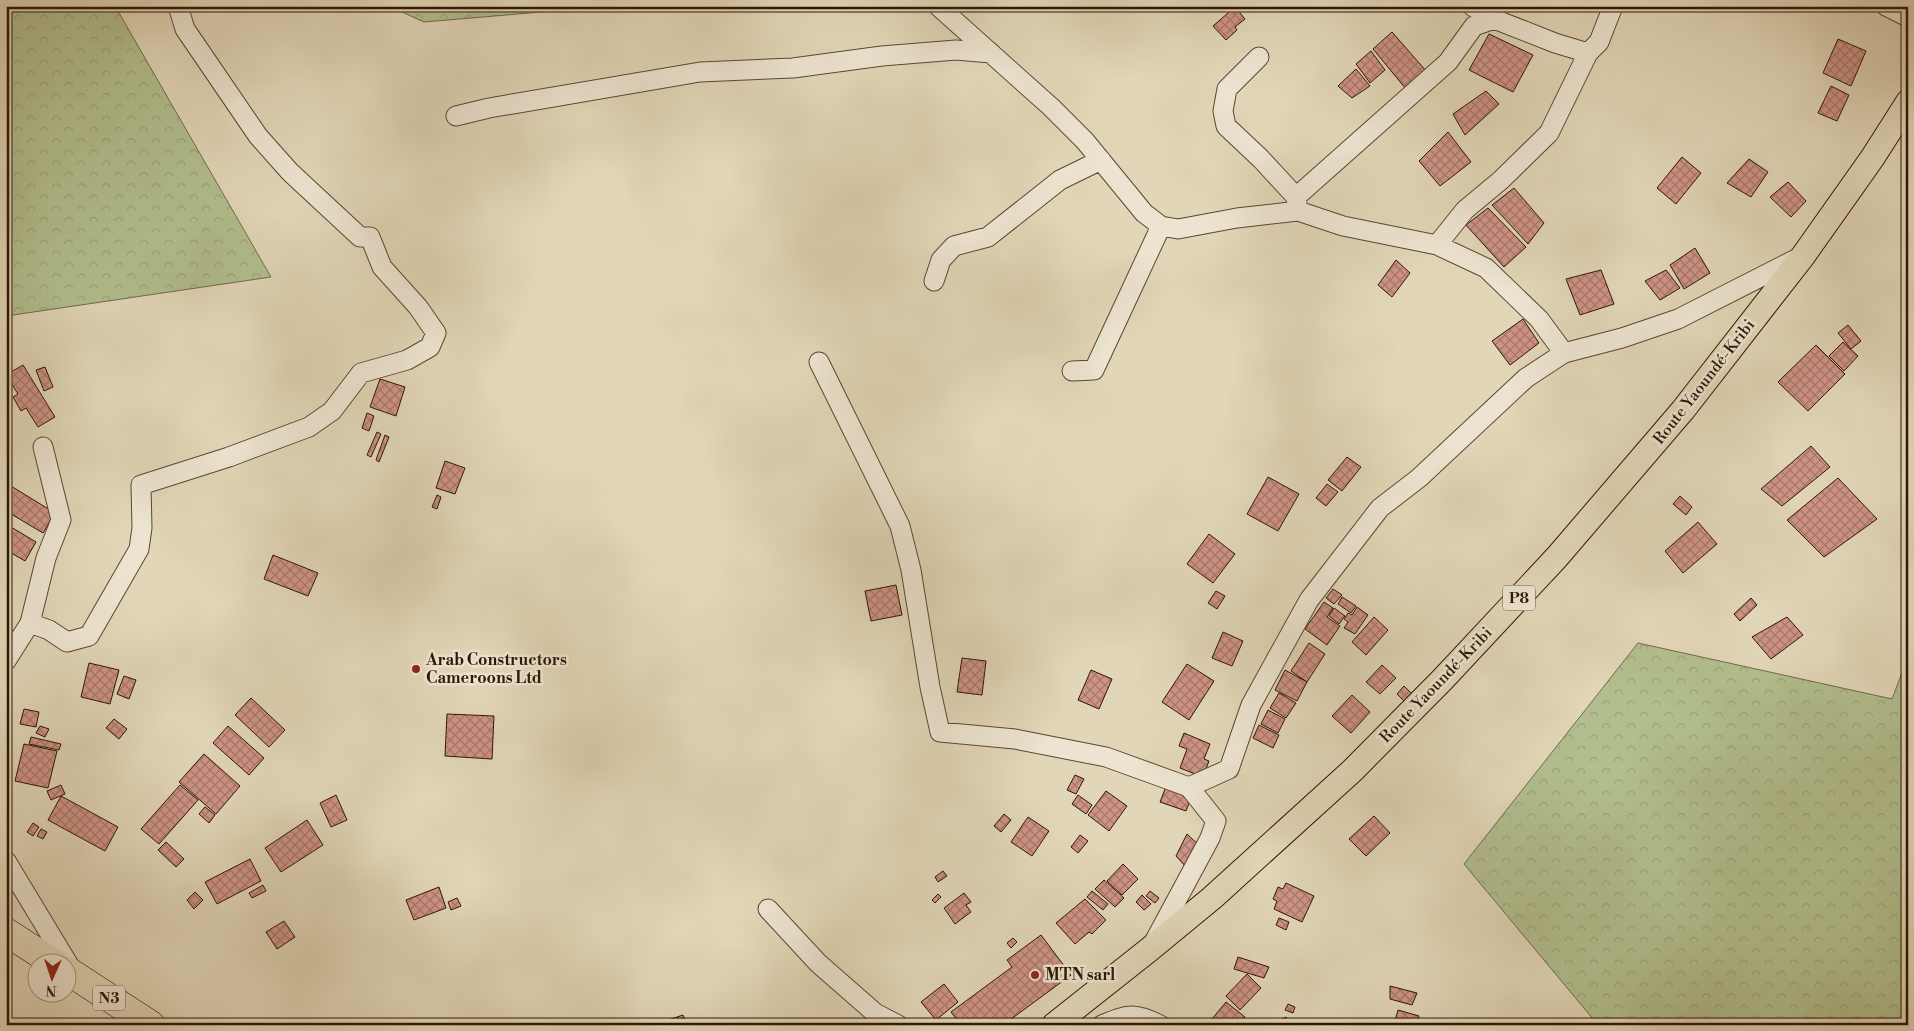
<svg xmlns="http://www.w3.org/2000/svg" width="1914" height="1031" font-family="'Libre Bodoni',serif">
  <defs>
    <pattern id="forest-crowns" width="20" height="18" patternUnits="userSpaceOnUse" patternTransform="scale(1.25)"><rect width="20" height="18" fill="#b2be8e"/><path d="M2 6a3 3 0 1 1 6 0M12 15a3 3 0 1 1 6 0" fill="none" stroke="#99a379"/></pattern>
    <pattern id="building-cross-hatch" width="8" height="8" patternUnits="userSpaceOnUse" patternTransform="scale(1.25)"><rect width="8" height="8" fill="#ce9387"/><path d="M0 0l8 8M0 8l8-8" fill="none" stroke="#a8776c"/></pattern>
  </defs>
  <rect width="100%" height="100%" fill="#e1d6b7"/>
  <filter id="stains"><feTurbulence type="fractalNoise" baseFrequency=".004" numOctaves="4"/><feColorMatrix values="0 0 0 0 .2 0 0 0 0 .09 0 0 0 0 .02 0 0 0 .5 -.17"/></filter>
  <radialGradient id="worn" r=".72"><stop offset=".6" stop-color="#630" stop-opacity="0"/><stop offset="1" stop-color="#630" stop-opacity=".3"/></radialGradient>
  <path fill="url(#forest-crowns)" stroke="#706a4a" d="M 6,6 L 115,6 L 271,277 L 6,316 Z
    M 389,6 L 612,6 L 424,22 Z
    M 1638,643 L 1892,699 L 1908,657 L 1908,1025 L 1598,1025 L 1464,864 Z"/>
  <path fill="url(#building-cross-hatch)" stroke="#2e1605" d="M 1235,7 L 1245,19 L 1235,27 L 1237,30 L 1226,40 L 1213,26 Z
    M 1392,32 L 1427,72 L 1406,89 L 1373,49 Z
    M 1489,34 L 1533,55 L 1513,92 L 1469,70 Z
    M 1838,39 L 1866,51 L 1851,86 L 1823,73 Z
    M 1371,51 L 1385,70 L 1370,83 L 1356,64 Z
    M 1356,69 L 1370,86 L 1352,98 L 1338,86 Z
    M 1831,86 L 1849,95 L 1837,121 L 1818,113 Z
    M 1486,91 L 1499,104 L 1465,135 L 1453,114 Z
    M 1448,132 L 1471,162 L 1440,186 L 1419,161 Z
    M 1682,157 L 1701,173 L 1676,204 L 1657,188 Z
    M 1749,159 L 1768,172 L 1751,197 L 1727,183 Z
    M 1788,182 L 1806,201 L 1791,217 L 1770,197 Z
    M 1514,188 L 1544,223 L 1528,244 L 1492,205 Z
    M 1488,208 L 1526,247 L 1504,267 L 1466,225 Z
    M 1695,248 L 1710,273 L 1684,289 L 1670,265 Z
    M 1396,260 L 1410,273 L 1392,297 L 1378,285 Z
    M 1601,270 L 1614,304 L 1580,315 L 1566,279 Z
    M 1666,270 L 1680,288 L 1660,300 L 1645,281 Z
    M 1523,319 L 1539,343 L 1510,365 L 1492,341 Z
    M 1848,325 L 1861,341 L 1851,349 L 1838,333 Z
    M 1843,342 L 1858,356 L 1844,371 L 1829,356 Z
    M 1816,345 L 1845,374 L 1808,411 L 1778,382 Z
    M 23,365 L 55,417 L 38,427 L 26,408 L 21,411 L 13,397 L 18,394 L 6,375 Z
    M 45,367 L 53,387 L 44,391 L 36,370 Z
    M 380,379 L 405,387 L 396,416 L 370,407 Z
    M 367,413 L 374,416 L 369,431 L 362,428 Z
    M 377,432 L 381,434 L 371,457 L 367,455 Z
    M 385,435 L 389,437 L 379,462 L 376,460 Z
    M 1811,446 L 1830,467 L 1782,506 L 1761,489 Z
    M 1347,457 L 1361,467 L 1342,491 L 1328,480 Z
    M 445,461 L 465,468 L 455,494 L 436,488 Z
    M 1268,477 L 1299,494 L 1278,531 L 1247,514 Z
    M 1838,478 L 1877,519 L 1824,557 L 1787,520 Z
    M 6,483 L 55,513 L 43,533 L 6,511 Z
    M 1327,484 L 1338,492 L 1326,506 L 1316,498 Z
    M 437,495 L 441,497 L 437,509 L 432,507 Z
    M 1680,496 L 1692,507 L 1686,515 L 1673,504 Z
    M 1698,522 L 1717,544 L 1683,573 L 1665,551 Z
    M 6,524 L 36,542 L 25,561 L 6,550 Z
    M 1209,534 L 1235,554 L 1213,583 L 1187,564 Z
    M 273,555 L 318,573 L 308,596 L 264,579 Z
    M 896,585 L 902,615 L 871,621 L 865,591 Z
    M 1333,589 L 1342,595 L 1334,604 L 1326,598 Z
    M 1216,591 L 1225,596 L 1217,609 L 1208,603 Z
    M 1342,597 L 1356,606 L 1351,613 L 1338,604 Z
    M 1751,598 L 1757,605 L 1740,621 L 1734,614 Z
    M 1324,602 L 1333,608 L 1327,617 L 1340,626 L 1327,645 L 1305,629 Z
    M 1357,607 L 1368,615 L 1355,634 L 1344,628 L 1348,622 L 1344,619 L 1348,613 L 1352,615 Z
    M 1334,608 L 1345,616 L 1339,624 L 1329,616 Z
    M 1374,617 L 1388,630 L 1366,655 L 1352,642 Z
    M 1787,617 L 1803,635 L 1771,659 L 1752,637 Z
    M 1223,632 L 1243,641 L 1232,666 L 1212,658 Z
    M 1309,643 L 1325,654 L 1307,682 L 1291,671 Z
    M 962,658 L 986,661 L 982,695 L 957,692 Z
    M 89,663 L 119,670 L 110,704 L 81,697 Z
    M 1187,664 L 1214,681 L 1189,720 L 1162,702 Z
    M 1382,665 L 1396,678 L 1380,694 L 1366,682 Z
    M 1091,670 L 1112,679 L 1099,709 L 1078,700 Z
    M 1285,670 L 1307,682 L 1297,701 L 1275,690 Z
    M 124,676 L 136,680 L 129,699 L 117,694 Z
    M 1404,686 L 1413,695 L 1405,702 L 1397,694 Z
    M 1279,693 L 1296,703 L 1286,718 L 1270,708 Z
    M 1352,695 L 1370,712 L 1351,733 L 1332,716 Z
    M 251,698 L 285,730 L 269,747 L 235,715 Z
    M 24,709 L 39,712 L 36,727 L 20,724 Z
    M 1268,710 L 1285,719 L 1278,733 L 1261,724 Z
    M 447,714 L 494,716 L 492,759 L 445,756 Z
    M 114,719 L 127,729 L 119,739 L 106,728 Z
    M 1259,725 L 1279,735 L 1273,748 L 1253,738 Z
    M 40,726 L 49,729 L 45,737 L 36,733 Z
    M 228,726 L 264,758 L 249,775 L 213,743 Z
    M 1184,733 L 1210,744 L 1204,759 L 1209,761 L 1203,777 L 1180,768 L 1187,749 L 1179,746 Z
    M 31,737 L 61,744 L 59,750 L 29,744 Z
    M 24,744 L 57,751 L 48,788 L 15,781 Z
    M 204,754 L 240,786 L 216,814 L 179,782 Z
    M 1171,774 L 1197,783 L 1186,811 L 1160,802 Z
    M 1075,775 L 1084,779 L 1076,794 L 1067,790 Z
    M 61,785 L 65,794 L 51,800 L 47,791 Z
    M 180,785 L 198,800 L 159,844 L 141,829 Z
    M 1106,791 L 1127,806 L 1109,831 L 1088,815 Z
    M 336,795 L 347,820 L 331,827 L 320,803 Z
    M 1078,795 L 1092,805 L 1086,814 L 1072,804 Z
    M 61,796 L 118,827 L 105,851 L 48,820 Z
    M 205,807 L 215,815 L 209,823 L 199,814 Z
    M 1004,814 L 1011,820 L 1001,832 L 994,826 Z
    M 1374,816 L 1390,833 L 1366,856 L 1349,839 Z
    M 1028,817 L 1049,831 L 1032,856 L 1011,842 Z
    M 307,820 L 323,845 L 281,872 L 265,848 Z
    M 33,823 L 39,827 L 33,836 L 27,832 Z
    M 41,829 L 47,832 L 43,839 L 37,836 Z
    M 1187,834 L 1200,846 L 1187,868 L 1176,856 Z
    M 1080,835 L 1088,841 L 1078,853 L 1071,847 Z
    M 166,842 L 184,859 L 176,867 L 158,850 Z
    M 250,859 L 261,881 L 217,904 L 205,882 Z
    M 1123,864 L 1138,879 L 1122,895 L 1107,881 Z
    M 943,871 L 947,876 L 938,882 L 935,877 Z
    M 1104,880 L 1124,898 L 1115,907 L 1095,889 Z
    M 1286,883 L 1314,896 L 1302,922 L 1274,909 L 1277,901 L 1273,899 L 1278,887 L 1283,889 Z
    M 263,885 L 266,891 L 252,898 L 249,893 Z
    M 439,887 L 446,908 L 414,920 L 406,900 Z
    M 1092,891 L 1108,904 L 1103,910 L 1087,897 Z
    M 1150,891 L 1159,898 L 1155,903 L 1146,896 Z
    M 195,892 L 203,900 L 194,909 L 187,900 Z
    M 964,893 L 971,902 L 966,905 L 971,912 L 955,924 L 944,908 Z
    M 938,894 L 941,897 L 935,903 L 932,900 Z
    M 1142,895 L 1151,904 L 1144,910 L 1136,902 Z
    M 457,898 L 461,906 L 451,910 L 448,902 Z
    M 1085,899 L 1106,920 L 1092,934 L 1089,932 L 1075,944 L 1056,923 Z
    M 1279,918 L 1289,922 L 1286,930 L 1276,925 Z
    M 284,921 L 295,937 L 277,949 L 266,932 Z
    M 1041,935 L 1071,975 L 1003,1025 L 961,1025 L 951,1012 L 1012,967 L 1007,960 Z
    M 1013,938 L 1017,942 L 1011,948 L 1007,943 Z
    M 1238,957 L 1269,967 L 1264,978 L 1234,969 Z
    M 1247,974 L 1261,988 L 1240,1010 L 1226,996 Z
    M 944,984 L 958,1002 L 936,1020 L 921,1002 Z
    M 1390,986 L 1417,993 L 1412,1005 L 1390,999 Z
    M 1226,1002 L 1245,1017 L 1239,1025 L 1207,1025 Z
    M 1288,1004 L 1295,1007 L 1293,1013 L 1285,1010 Z
    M 1398,1010 L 1419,1016 L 1417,1025 L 1394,1025 Z
    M 683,1015 L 687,1025 L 653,1025 Z
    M 1286,1017 L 1289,1024 L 1281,1025 L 1279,1021 Z"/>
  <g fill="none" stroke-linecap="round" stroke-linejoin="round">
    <defs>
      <path id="minor" d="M 938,6 L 1051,107 L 1085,141 L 1144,213 L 1161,226 L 1178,229 L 1237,218 L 1298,211 L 1343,226 L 1437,245 L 1486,268 L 1539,319 L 1564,353
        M 1472,6 L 1494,19
        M 1886,6 L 1908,17
        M 1259,57 L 1227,89 L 1223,111 L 1226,126 L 1261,159 L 1296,197
        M 456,116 L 489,108 L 700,72 L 793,68 L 882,56 L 956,50 L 991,53
        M 1298,211 L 1296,197 L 1448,62 L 1474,26 L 1494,19 L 1555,43 L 1588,53
        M 1437,245 L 1465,210 L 1501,180 L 1549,133 L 1588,53 L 1599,42 L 1613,6
        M 934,281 L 941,260 L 954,246 L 988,237 L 1060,180 L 1101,160
        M 819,362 L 900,526 L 911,570 L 930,687 L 940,732 L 1015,739 L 1106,757 L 1189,787 L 1216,821 L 1210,838 L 1153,944
        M 1072,371 L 1094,370 L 1161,226
        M 30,623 L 46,558 L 61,520 L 43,447
        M 6,661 L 30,623 L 49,630 L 67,642 L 89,636 L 139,549 L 142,528 L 141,485 L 229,457 L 309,427 L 332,411 L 361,373 L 407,360 L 430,347 L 436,333 L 418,307 L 382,267 L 370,237 L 360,237 L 290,172 L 258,136 L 185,29 L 178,6
        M 1189,787 L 1229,769 L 1251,705 L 1309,600 L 1380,508 L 1419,478 L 1526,378 L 1564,353 L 1622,338 L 1678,319 L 1800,257
        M 6,861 L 73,972
        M 768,909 L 818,963 L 875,1013 L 898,1025
        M 1102,1025 C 1128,1014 1135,1012 1160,1025"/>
      <path id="major" d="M 1054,1025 L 1150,949 L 1212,898 L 1353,770 L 1443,679 L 1557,557 L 1683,410 L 1803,256 L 1873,157 L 1908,102"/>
      <path id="highway" d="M 6,932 L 56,964
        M 68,971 L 151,1025"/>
    </defs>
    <use href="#minor" stroke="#5b4632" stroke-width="21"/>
    <use href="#major" stroke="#2e1605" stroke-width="26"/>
    <use href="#highway" stroke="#2e1605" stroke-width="29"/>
    <use href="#minor" stroke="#ece4d0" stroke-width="19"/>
    <use href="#major" stroke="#e1d6b7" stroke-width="24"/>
    <use href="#highway" stroke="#e1d6b7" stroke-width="28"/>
  </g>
  <g fill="#8f2418" stroke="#ece4d0" stroke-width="2">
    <circle cx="416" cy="669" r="5"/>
    <circle cx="1035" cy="975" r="5"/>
  </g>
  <g text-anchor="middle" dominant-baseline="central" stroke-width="5" stroke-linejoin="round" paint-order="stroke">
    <g fill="#ece4d0" stroke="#675442" stroke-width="1">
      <rect x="1503" y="585.5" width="32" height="25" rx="4"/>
      <rect x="93" y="985.5" width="32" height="25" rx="4"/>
    </g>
    <g font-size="15" font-weight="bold" fill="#2e1605">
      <text x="1519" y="598">P8</text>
      <text x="109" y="998">N3</text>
    </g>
    <g font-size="16" fill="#2e1605" stroke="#ece4d0">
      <text transform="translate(1704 382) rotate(-52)">Route Yaoundé-Kribi</text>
      <text transform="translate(1436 685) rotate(-46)">Route Yaoundé-Kribi</text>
    </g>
    <g font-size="16" font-weight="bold" fill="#2e1605" stroke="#ece4d0" text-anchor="start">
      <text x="426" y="660">Arab Constructors<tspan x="426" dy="18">Cameroons Ltd</tspan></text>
      <text x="1045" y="975">MTN sarl</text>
    </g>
  </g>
  <rect width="1914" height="1031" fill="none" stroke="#e1d6b7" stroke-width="25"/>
  <rect x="8" y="8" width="1899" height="1016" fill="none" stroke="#2e1605" stroke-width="2.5"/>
  <rect x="12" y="12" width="1889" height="1006" fill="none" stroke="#2e1605"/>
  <g transform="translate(52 978) rotate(183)"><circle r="24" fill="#ece4d0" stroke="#a0927f"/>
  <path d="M0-4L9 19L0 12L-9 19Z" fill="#8f2418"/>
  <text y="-8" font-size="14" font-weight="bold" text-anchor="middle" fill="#2e1605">N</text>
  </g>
  <rect width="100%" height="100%" filter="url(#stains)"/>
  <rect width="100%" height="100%" fill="url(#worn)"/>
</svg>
